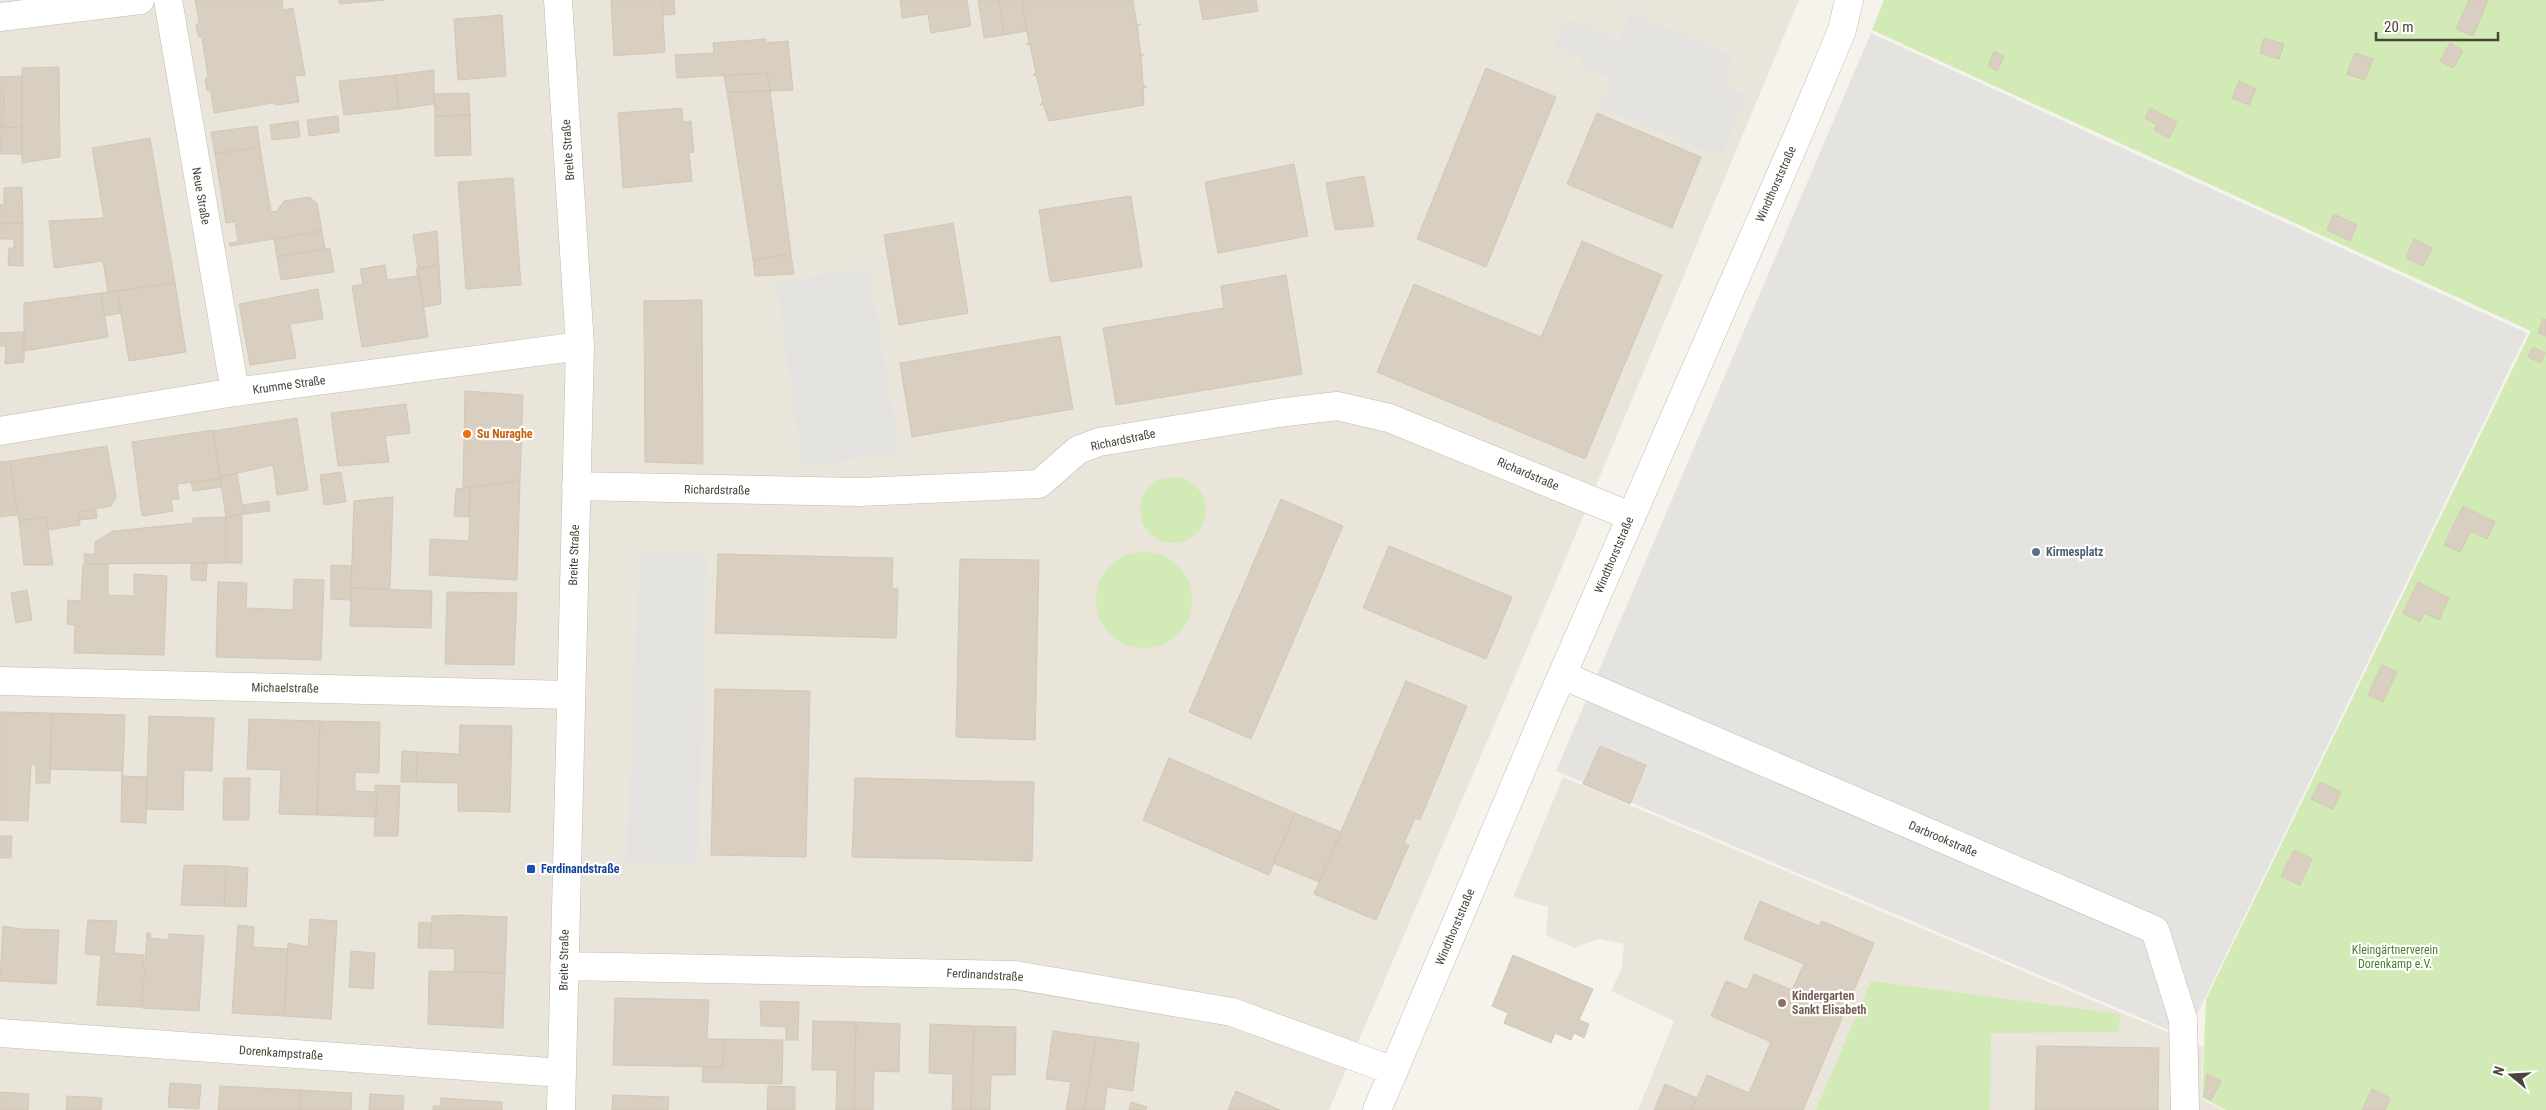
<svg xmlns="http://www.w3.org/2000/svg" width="2546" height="1110" font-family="'Roboto Condensed',sans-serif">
  <rect width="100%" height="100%" fill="#f6f3ec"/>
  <path fill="#eae5da" d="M 0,0 L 1799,0 L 1562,567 L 1329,1110 L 0,1110 Z
    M 1563,777 L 2203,1047 L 2201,1099 L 2223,1110 L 1638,1110 L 1674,1021 L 1611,991 L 1622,968 L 1624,944 L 1598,939 L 1574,948 L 1546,935 L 1548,907 L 1513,897 Z"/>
  <path fill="#d2eab5" d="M 1884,0 L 2546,0 L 2546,1110 L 2226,1110 L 2202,1098 L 2206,999 L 2531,331 L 1872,30 Z
    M1140 510a33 33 0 1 1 66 0a33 33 0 1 1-66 0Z
    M1096 600a48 48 0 1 1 96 0a48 48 0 1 1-96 0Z
    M 1871,981 L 2120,1014 L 2119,1032 L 1991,1033 L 1990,1110 L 1816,1110 Z"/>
  <path fill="#e5e3e0" d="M 1630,13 L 1734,56 L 1722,84 L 1747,95 L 1721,157 L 1599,107 L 1611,79 L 1579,66 L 1582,57 L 1554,46 L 1566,18 L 1619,40 Z
    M 1871,33 L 2527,333 L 2186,1037 L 1556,771 Z
    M 869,269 L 900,453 L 802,466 L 776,281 Z
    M 639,553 L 707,555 L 698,864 L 626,862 Z"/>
  <path fill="#d8cfc1" stroke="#d3c7b4" d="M 195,0 L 282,0 L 283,10 L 293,8 L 305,75 L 295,76 L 299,102 L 277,105 L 272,103 L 214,113 L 211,92 L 207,90 L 205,79 L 208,77 L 202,38 L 198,36 L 196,25 L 199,22 Z
    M 339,0 L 385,0 L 340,4 Z
    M 611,0 L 662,0 L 665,52 L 614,56 Z
    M 662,0 L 674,0 L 675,14 L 663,15 Z
    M 900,0 L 967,0 L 971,26 L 931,33 L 928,14 L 902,18 Z
    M 978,0 L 999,0 L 1004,35 L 984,38 Z
    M 999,0 L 1022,0 L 1024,13 L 1021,16 L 1024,15 L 1027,31 L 1004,35 Z
    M 1022,0 L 1133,0 L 1137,25 L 1141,24 L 1137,26 L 1141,55 L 1144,54 L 1141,57 L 1143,85 L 1147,87 L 1143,87 L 1144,105 L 1049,121 L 1043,104 L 1040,105 L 1043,102 L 1036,75 L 1033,75 L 1036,73 L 1030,45 L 1026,44 L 1029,43 L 1024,15 L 1021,16 L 1024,13 Z
    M 1199,0 L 1256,0 L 1258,11 L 1203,20 Z
    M 2469,0 L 2488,0 L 2473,36 L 2456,29 Z
    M 502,15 L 506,76 L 458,80 L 454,19 Z
    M 2264,38 L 2284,44 L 2279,59 L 2260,53 Z
    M 766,39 L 766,43 L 788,41 L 793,90 L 770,91 L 767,73 L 677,78 L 675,55 L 714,53 L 713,43 Z
    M 2450,43 L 2463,51 L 2453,68 L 2440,61 Z
    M 1994,51 L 2004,56 L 1997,71 L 1988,66 Z
    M 2355,53 L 2373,59 L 2365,80 L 2347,74 Z
    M 59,67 L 60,157 L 22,163 L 22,68 Z
    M 1486,68 L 1556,97 L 1486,267 L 1417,239 Z
    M 434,70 L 434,104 L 399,109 L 395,75 Z
    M 767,73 L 770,91 L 727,92 L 724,76 Z
    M 395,75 L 399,109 L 344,115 L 339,81 Z
    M 22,76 L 22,128 L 2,127 L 4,96 L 0,96 L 0,77 Z
    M 2239,81 L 2256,89 L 2249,105 L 2232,98 Z
    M 770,91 L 791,254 L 753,260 L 727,92 Z
    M 469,93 L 470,115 L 435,116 L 434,94 Z
    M 0,96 L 4,96 L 2,127 L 0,127 Z
    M 682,108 L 683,122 L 691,121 L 694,152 L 689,153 L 692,181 L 623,188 L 618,113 Z
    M 2150,108 L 2177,122 L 2169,138 L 2154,130 L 2157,125 L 2145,118 Z
    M 1597,113 L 1701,157 L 1672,228 L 1567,184 Z
    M 470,115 L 471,155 L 435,156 L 435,116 Z
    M 338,116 L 339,132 L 309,136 L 307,120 Z
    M 298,121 L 300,137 L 272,140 L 270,125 Z
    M 257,126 L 260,147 L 215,154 L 211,132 Z
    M 1,127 L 22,128 L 22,154 L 0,154 Z
    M 150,138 L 175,283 L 108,292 L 103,261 L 54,268 L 49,221 L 104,218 L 92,148 Z
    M 260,147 L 271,212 L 277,211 L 284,201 L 309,197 L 317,203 L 322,231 L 230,246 L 229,243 L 238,242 L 235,222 L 226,223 L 215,154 Z
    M 1294,164 L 1308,236 L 1218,253 L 1205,182 Z
    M 1364,176 L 1374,226 L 1335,230 L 1326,183 Z
    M 513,178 L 521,285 L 466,289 L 458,182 Z
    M 22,187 L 23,223 L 0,223 L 0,205 L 4,205 L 4,188 Z
    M 1131,196 L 1142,267 L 1050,282 L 1039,210 Z
    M 2334,214 L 2357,225 L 2350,241 L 2327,230 Z
    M 0,223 L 23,223 L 23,266 L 8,265 L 9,248 L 14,248 L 14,239 L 0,239 Z
    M 953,223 L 968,313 L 899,325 L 884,235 Z
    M 322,231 L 325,249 L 277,257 L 274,239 Z
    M 437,231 L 439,265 L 418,269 L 413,235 Z
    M 2414,239 L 2432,248 L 2423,266 L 2406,258 Z
    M 1582,241 L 1662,275 L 1585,459 L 1377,372 L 1414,284 L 1541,337 Z
    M 330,248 L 334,272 L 281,280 L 277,257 Z
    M 791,254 L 794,274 L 755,276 L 753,260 Z
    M 385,265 L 387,280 L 419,276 L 428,337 L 362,347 L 352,286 L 363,284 L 360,269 Z
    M 439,265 L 441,304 L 424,307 L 416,269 Z
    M 1286,275 L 1302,374 L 1116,405 L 1103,328 L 1224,308 L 1221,286 Z
    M 175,283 L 186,352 L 129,361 L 117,291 Z
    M 318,289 L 323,319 L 290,324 L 296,358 L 250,365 L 239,304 Z
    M 117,291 L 121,313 L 104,316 L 101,293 Z
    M 101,293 L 108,337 L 24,351 L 24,303 Z
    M 702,300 L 703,464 L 645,462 L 644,301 Z
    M 2543,319 L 2546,320 L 2546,336 L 2538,333 Z
    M 24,332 L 24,362 L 5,364 L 6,346 L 0,346 L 0,333 Z
    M 1060,336 L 1073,409 L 912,437 L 900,363 Z
    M 2533,347 L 2545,353 L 2541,363 L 2528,357 Z
    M 465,391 L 523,395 L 520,481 L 463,488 Z
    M 406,404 L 410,433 L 385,436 L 389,462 L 338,466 L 331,413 Z
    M 297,418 L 308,490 L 277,495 L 273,465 L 220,477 L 213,431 Z
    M 213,430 L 220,479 L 177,484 L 179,499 L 171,499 L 173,511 L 142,516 L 132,442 Z
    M 107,446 L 116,497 L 111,506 L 78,512 L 80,525 L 48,530 L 46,517 L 19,521 L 10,461 Z
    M 10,461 L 17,515 L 0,517 L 0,462 Z
    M 341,472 L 346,502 L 324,505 L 320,475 Z
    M 237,473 L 244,514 L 226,517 L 220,477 Z
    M 220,479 L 221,487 L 193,491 L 191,482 Z
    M 520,481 L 517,580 L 429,575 L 430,539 L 469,541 L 470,487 Z
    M 470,487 L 469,517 L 454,516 L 456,489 Z
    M 393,497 L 390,589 L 351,588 L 354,501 Z
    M 1281,499 L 1343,526 L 1251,739 L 1189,712 Z
    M 269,501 L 270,511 L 244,514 L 243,505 Z
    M 2463,506 L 2495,522 L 2487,539 L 2471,531 L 2460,552 L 2444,545 Z
    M 96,510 L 97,518 L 80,520 L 78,512 Z
    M 242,514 L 242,563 L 226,563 L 226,517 Z
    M 46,517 L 53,565 L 24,565 L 19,521 Z
    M 226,517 L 226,563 L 85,564 L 84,554 L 95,554 L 95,542 L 113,531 L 193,523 L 193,518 Z
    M 1389,546 L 1512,597 L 1486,659 L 1363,608 Z
    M 718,554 L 893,558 L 892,589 L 898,589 L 896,638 L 715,633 Z
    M 960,559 L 1039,560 L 1035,740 L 956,737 Z
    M 207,563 L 206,581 L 191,580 L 191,564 Z
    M 83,564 L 108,564 L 108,595 L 134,596 L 134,574 L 167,576 L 164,655 L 74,653 L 75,625 L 67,624 L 68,600 L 81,601 Z
    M 331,565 L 352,566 L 351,600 L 331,599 Z
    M 294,579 L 324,580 L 321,660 L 216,657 L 218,582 L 247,583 L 246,608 L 293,610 Z
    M 2418,582 L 2449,598 L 2439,620 L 2424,613 L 2420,622 L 2403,613 Z
    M 351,588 L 432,591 L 431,628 L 350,626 Z
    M 27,590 L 32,620 L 16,623 L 11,593 Z
    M 447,592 L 517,593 L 514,665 L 445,664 Z
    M 2382,665 L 2397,672 L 2383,702 L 2368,695 Z
    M 1406,681 L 1467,706 L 1420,820 L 1415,818 L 1404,843 L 1409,845 L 1376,920 L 1314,894 Z
    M 715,689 L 810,691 L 806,857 L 711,855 Z
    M 0,712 L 52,713 L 50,783 L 36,783 L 36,764 L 31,764 L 28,821 L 0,820 Z
    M 52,713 L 125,715 L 123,771 L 50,769 Z
    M 149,716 L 214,718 L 212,771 L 184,770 L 183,810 L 146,809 Z
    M 249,719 L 320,721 L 317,815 L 279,814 L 281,770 L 247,769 Z
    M 320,721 L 380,722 L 379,773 L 355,772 L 355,791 L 377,792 L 376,817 L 317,815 Z
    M 460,725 L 512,726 L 510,812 L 458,811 L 458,783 L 416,782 L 417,752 L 459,754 Z
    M 1600,746 L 1646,765 L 1630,804 L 1583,784 Z
    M 402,751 L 417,752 L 416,782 L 401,782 Z
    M 1169,758 L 1295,813 L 1269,875 L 1143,820 Z
    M 122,771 L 123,776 L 147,777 L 146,823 L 121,822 Z
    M 224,778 L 250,778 L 249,820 L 223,820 Z
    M 855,778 L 1034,782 L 1032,861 L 852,857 Z
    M 2320,782 L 2341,792 L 2333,809 L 2311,799 Z
    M 375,785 L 400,786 L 398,836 L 374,836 L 377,792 L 375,792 Z
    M 1295,813 L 1341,832 L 1319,882 L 1273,863 Z
    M 0,836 L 12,836 L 11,858 L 0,858 Z
    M 2294,850 L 2312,859 L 2300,885 L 2281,876 Z
    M 184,865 L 226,866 L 224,906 L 181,905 Z
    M 226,866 L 248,868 L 246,907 L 224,906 Z
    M 1760,901 L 1819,926 L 1822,921 L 1874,943 L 1803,1110 L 1692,1110 L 1707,1075 L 1749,1093 L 1771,1042 L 1711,1016 L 1726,981 L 1747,990 L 1754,974 L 1792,990 L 1804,964 L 1744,939 Z
    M 457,915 L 507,917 L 505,973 L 454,971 L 455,949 L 430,948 L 432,916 Z
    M 310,919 L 337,921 L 331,1019 L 284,1016 L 288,943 L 308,947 Z
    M 88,920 L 117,921 L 114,953 L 144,955 L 141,1007 L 97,1005 L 101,955 L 85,954 Z
    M 419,922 L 431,923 L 430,948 L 418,948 Z
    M 238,925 L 254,927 L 253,947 L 288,949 L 284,1016 L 232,1013 Z
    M 3,926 L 20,929 L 59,930 L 56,984 L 0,981 Z
    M 147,933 L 150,933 L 150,938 L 169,940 L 169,934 L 204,936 L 199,1011 L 142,1008 Z
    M 351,951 L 375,953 L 373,989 L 349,987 Z
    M 1513,955 L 1593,989 L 1579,1020 L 1589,1024 L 1584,1038 L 1574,1033 L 1571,1040 L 1555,1033 L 1551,1043 L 1504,1023 L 1508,1013 L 1492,1006 Z
    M 429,971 L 505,973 L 503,1028 L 428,1024 Z
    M 615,998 L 709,1000 L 707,1039 L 724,1039 L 723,1067 L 613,1065 Z
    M 760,1001 L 799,1002 L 798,1040 L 786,1040 L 786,1027 L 761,1026 Z
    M 813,1021 L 856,1022 L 854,1110 L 836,1110 L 837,1070 L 812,1070 Z
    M 856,1022 L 900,1024 L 899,1072 L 874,1071 L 873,1110 L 854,1110 Z
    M 930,1024 L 974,1026 L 971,1110 L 952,1110 L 953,1074 L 929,1073 Z
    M 974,1026 L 1016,1027 L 1015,1075 L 991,1075 L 990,1110 L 971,1110 Z
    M 1053,1031 L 1096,1037 L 1084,1110 L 1066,1110 L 1071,1082 L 1046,1079 Z
    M 1096,1037 L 1139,1043 L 1133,1091 L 1107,1087 L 1104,1110 L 1084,1110 Z
    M 724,1039 L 783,1040 L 782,1084 L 702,1082 L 703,1067 L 723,1067 Z
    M 2037,1046 L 2159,1048 L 2158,1110 L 2035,1110 Z
    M 2207,1074 L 2221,1081 L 2211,1100 L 2204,1096 Z
    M 170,1083 L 201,1085 L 199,1109 L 168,1107 Z
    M 1665,1084 L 1697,1098 L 1692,1110 L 1654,1110 Z
    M 220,1086 L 300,1090 L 300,1110 L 218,1110 Z
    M 768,1086 L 795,1087 L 795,1110 L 767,1110 Z
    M 2372,1089 L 2390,1098 L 2385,1110 L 2362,1110 Z
    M 300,1090 L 352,1093 L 351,1110 L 300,1110 Z
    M 1236,1091 L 1280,1110 L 1228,1110 Z
    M 0,1092 L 29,1094 L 28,1110 L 0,1110 Z
    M 370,1094 L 404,1096 L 403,1110 L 369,1110 Z
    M 613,1095 L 669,1097 L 668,1110 L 612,1110 Z
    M 67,1096 L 102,1098 L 101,1110 L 66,1110 Z
    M 441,1098 L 502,1102 L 502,1110 L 433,1110 L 433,1106 L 440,1106 Z
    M 1131,1102 L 1147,1107 L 1146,1110 L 1129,1110 Z"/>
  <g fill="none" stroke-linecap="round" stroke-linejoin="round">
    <defs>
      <path id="minor" d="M 168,0 L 235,392
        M 558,0 L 580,346 L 561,1110
        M 0,17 L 140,0
        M 0,431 L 235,392 L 580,346
        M 576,486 L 860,492 L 1039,484 L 1078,450 L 1099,442 L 1278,413 L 1337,406 L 1389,418 L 1630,516
        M 1562,675 L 2155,930 L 2183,1019 L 2185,1110
        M 0,681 L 570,695
        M 564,966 L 1015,975 L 1232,1012 L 1394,1071
        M 0,1033 L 562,1073
        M 1377,1110 L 1545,714 L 1798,135 L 1842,30 L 1849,0"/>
    </defs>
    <use href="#minor" stroke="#c2bbae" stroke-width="29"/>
    <use href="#minor" stroke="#fff" stroke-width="28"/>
  </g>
  <circle fill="#e8710a" stroke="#fff" stroke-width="2" cx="467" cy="434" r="5"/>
  <circle fill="#5c6f8a" stroke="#fff" stroke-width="2" cx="2036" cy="552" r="5"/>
  <rect fill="#1a4fb4" stroke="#fff" stroke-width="2" x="526" y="864" width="10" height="10" rx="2.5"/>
  <circle fill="#8d6e63" stroke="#fff" stroke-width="2" cx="1782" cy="1003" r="5"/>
  <g text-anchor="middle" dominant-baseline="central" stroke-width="4.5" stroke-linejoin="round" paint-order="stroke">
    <g font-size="12" fill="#4b4439" stroke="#fff">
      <text transform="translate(568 150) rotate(-94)">Breite Straße</text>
      <text transform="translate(1776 184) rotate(-66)">Windthorststraße</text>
      <text transform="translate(201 196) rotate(80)">Neue Straße</text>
      <text transform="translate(289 385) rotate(-8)">Krumme Straße</text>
      <text transform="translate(1123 440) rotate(-12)">Richardstraße</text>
      <text transform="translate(1528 474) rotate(23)">Richardstraße</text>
      <text transform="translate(717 490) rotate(1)">Richardstraße</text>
      <text transform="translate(574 555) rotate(-88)">Breite Straße</text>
      <text transform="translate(1614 555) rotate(-67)">Windthorststraße</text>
      <text transform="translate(285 688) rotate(1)">Michaelstraße</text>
      <text transform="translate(1943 839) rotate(23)">Darbrookstraße</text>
      <text transform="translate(1455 927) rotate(-67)">Windthorststraße</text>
      <text transform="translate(564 960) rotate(-89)">Breite Straße</text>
      <text transform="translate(985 975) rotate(3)">Ferdinandstraße</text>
      <text transform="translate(281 1053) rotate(4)">Dorenkampstraße</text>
    </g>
    <g font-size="12" font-weight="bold" fill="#c56008" stroke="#fff" text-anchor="start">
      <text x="477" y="434">Su Nuraghe</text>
    </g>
    <g font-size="12" font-weight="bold" fill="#4e5e75" stroke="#fff" text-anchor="start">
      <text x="2046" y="552">Kirmesplatz</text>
    </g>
    <g font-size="12" font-weight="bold" fill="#164399" stroke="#fff" text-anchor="start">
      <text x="541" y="869">Ferdinandstraße</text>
    </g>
    <g font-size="12" fill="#4a7f2a" stroke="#fff">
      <text x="2395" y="950">Kleingärtnerverein<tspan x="2395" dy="14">Dorenkamp e.V.</tspan></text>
    </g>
    <g font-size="12" font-weight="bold" fill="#785e54" stroke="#fff" text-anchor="start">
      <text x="1792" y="996">Kindergarten<tspan x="1792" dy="14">Sankt Elisabeth</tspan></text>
    </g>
  </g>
  <g transform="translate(2511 1075) rotate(288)" stroke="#ffffff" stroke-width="4" paint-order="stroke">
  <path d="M0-4L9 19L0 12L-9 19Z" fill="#4b4439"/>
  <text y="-8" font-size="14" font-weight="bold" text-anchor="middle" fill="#4b4439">N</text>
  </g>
  <path d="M2376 32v8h122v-8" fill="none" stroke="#4b4439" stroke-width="2.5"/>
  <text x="2384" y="32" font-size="15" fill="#4b4439" stroke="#ffffff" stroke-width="4" paint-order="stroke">20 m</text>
</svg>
